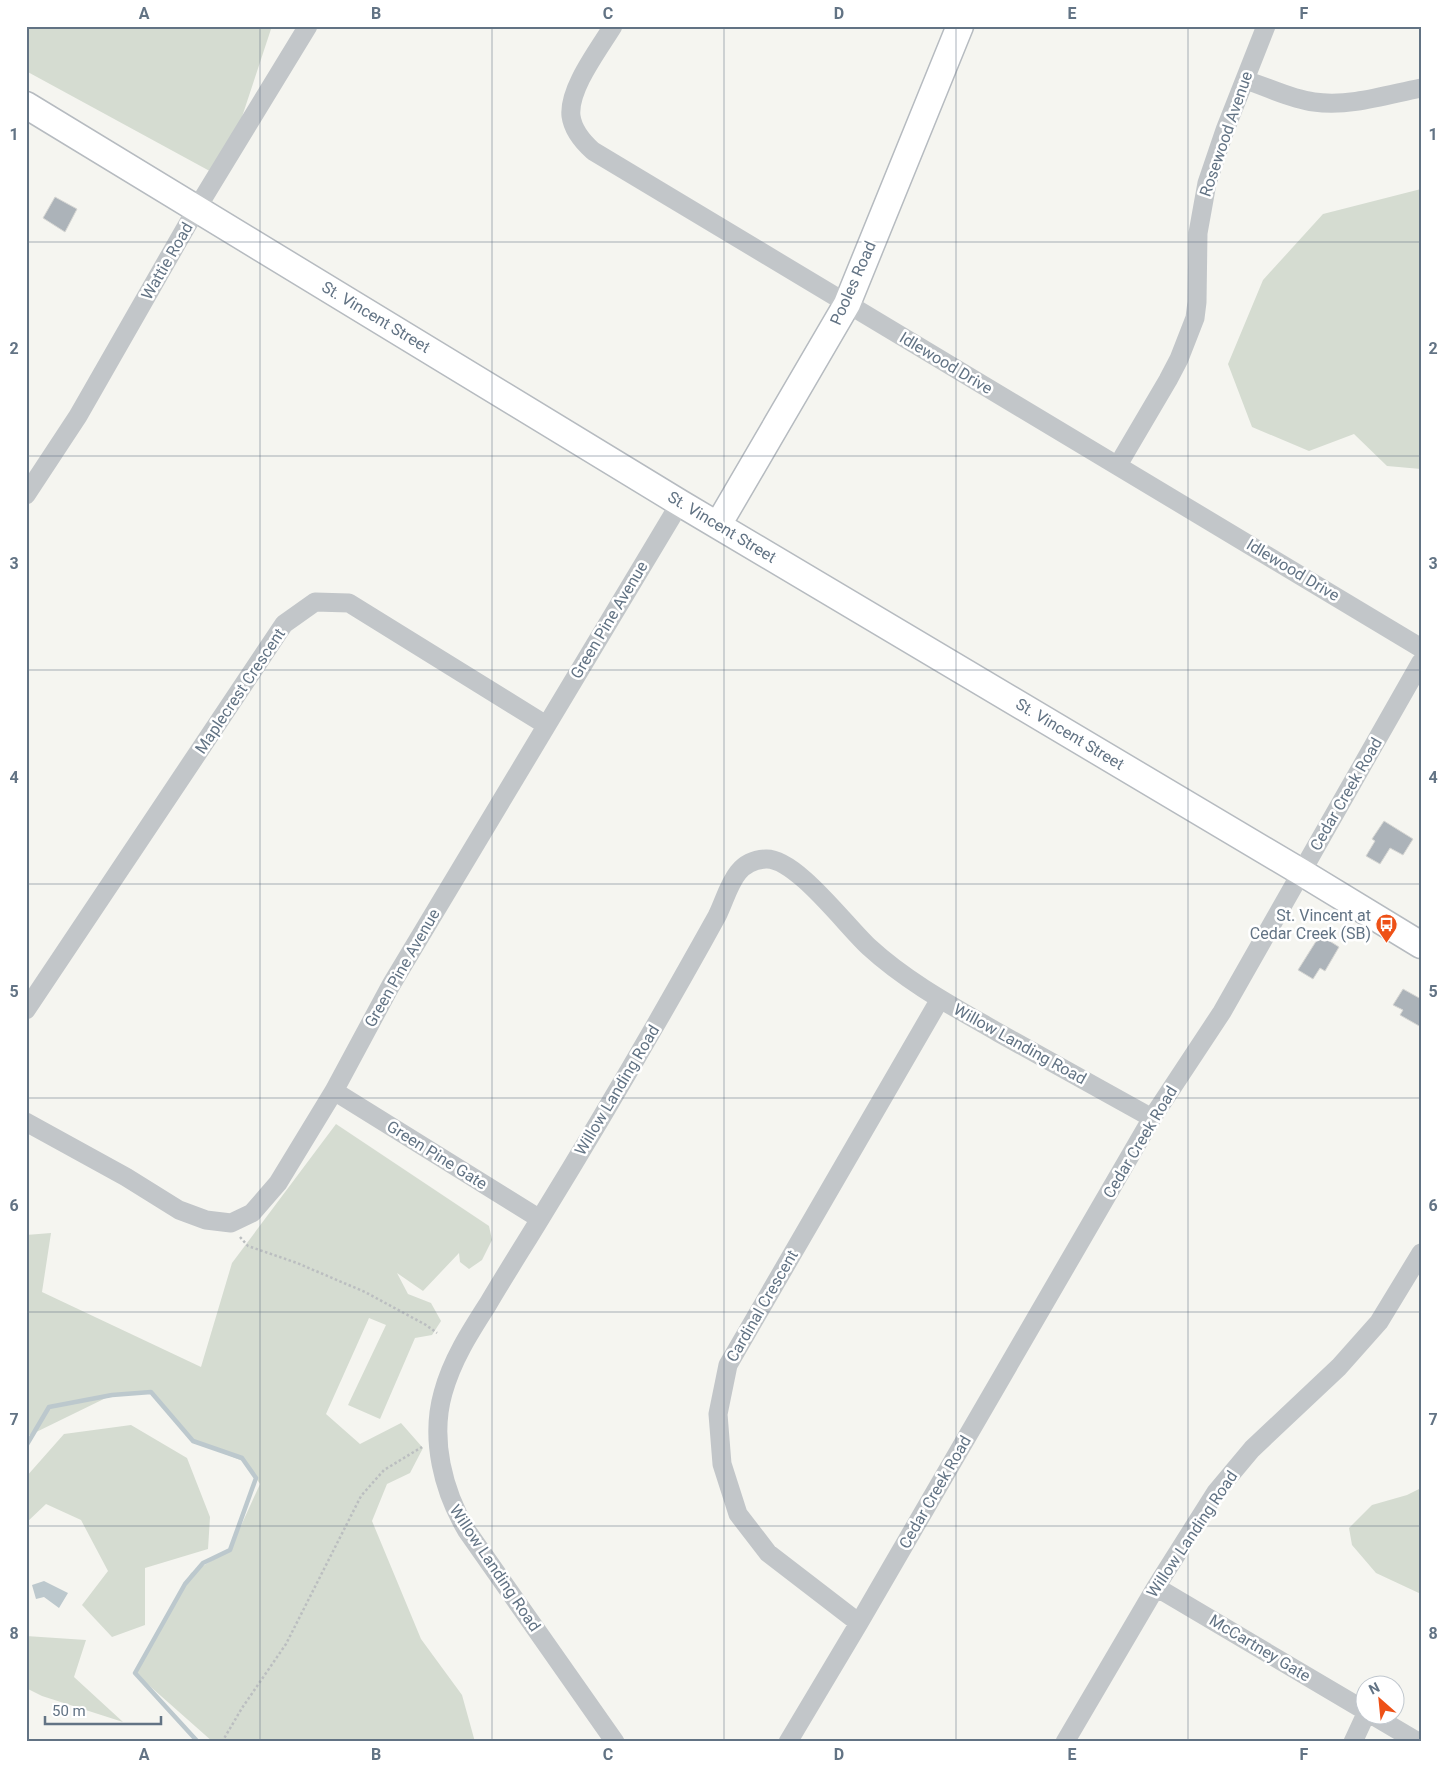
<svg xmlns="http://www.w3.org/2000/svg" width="1447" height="1768" font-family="Roboto,sans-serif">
  <rect width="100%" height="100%" fill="#f5f5f0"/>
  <path fill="#d5dcd1" d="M 26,26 L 272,26 L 236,135 L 217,175 L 26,71 Z
    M 1421,189 L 1421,469 L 1387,466 L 1354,434 L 1309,451 L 1252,427 L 1228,364 L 1263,280 L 1323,214 Z
    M 336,1124 L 489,1226 L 492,1240 L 482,1260 L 469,1269 L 460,1262 L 459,1253 L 423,1291 L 397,1273 L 408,1294 L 431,1303 L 441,1321 L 432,1335 L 415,1338 L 380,1419 L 348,1405 L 386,1325 L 369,1318 L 326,1414 L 360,1444 L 401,1423 L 423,1448 L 410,1473 L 387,1484 L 372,1521 L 421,1639 L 462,1695 L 475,1742 L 213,1742 L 135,1673 L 191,1573 L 230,1550 L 260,1484 L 245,1462 L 193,1441 L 151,1392 L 112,1395 L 26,1437 L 26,1235 L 51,1233 L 42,1292 L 201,1367 L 232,1263 Z
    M 131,1425 L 187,1458 L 210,1517 L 208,1549 L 145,1568 L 145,1625 L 112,1637 L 82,1605 L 108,1571 L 81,1520 L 46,1504 L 26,1523 L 26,1477 L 64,1434 Z
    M 1421,1488 L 1421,1594 L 1376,1573 L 1352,1545 L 1349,1528 L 1372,1505 L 1407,1495 Z
    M 26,1636 L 86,1640 L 74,1677 L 123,1722 L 42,1696 L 26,1688 Z"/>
  <path fill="#bcc8cd" d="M 44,1581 L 68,1593 L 59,1608 L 44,1597 L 36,1599 L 32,1585 Z"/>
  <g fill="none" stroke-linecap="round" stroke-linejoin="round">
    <path stroke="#bcc8cd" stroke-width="4.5" d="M 26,1446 L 49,1407 L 112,1395 L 151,1392 L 193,1441 L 242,1458 L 256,1478 L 230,1550 L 203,1563 L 185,1584 L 135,1673 L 198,1742"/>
  </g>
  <path fill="#acb3b9" stroke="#d6d6d3" d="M 55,197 L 77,209 L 65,232 L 43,218 Z
    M 1384,821 L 1413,839 L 1403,855 L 1390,848 L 1380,864 L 1366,856 L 1375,841 L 1372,839 Z
    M 1320,935 L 1339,947 L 1325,971 L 1320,968 L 1313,979 L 1298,970 Z
    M 1403,989 L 1421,999 L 1421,1027 L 1400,1015 L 1403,1010 L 1393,1005 Z"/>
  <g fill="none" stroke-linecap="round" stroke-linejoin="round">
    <defs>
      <path id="secondary" d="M 26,105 L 680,503 L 1301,872 L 1421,945
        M 718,525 L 847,304 L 960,26"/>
    </defs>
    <use href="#secondary" stroke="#b6bbc0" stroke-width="29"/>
    <path stroke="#bbbec0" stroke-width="2.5" stroke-dasharray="2.5 2.5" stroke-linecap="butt" d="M 240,1237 L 248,1246 L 297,1263 L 365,1292 L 426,1325 L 437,1333
      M 222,1742 L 242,1708 L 286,1644 L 361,1496 L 384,1470 L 422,1447"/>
    <path stroke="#c2c6c9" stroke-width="19" d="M 613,26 C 599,49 568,89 571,116 C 573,131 583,142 593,151 L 1421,648
      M 1245,80 C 1268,87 1290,99 1314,102 C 1350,107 1386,95 1421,88
      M 1118,465 L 1168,380 L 1179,359 L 1195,318 L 1197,302 L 1198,233 L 1207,183 L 1225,130 L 1266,26
      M 26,495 L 78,416 L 197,208 L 308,26
      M 26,1010 L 284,624 L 315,602 L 349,603 L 546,725
      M 334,1091 L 540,1219
      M 26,1122 L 126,1177 L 179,1210 L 206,1220 L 231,1223 L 252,1213 L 278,1183 L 334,1091 L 391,985 L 680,503
      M 1156,1587 L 1364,1710
      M 859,1623 L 768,1553 L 738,1514 L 722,1464 L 718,1414 L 728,1365 L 940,999
      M 1374,1716 L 1418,1742
      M 615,1742 L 467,1531 C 443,1491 430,1439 443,1393 C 452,1360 470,1332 488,1304 C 505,1275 523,1247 540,1219 C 596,1128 650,1036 702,943 C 707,934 712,925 717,916 C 729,892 733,860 766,859 C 796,858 846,926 869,947 C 907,982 954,1007 999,1033 C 1050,1061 1101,1090 1152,1118
      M 788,1742 L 859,1623 L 1152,1118 L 1222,1012 L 1421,662
      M 1065,1742 L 1156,1587 L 1216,1492 L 1252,1449 L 1339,1367 L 1379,1322 L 1421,1253
      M 1353,1742 L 1365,1716"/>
    <use href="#secondary" stroke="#fff" stroke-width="26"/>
  </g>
  <path fill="none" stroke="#627384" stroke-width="1" stroke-opacity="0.55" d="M 260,26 L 260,1742M 492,26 L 492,1742M 724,26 L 724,1742M 956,26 L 956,1742M 1188,26 L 1188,1742M 26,242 L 1421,242M 26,456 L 1421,456M 26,670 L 1421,670M 26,884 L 1421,884M 26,1098 L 1421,1098M 26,1312 L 1421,1312M 26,1526 L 1421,1526"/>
  <defs>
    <symbol id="bus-pin" viewBox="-11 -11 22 30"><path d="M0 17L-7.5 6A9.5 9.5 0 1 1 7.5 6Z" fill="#ee5117" stroke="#fff"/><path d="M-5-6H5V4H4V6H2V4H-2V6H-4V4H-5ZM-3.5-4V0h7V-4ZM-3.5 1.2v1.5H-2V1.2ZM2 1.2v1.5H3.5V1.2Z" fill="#fff"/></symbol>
  </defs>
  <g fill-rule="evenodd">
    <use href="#bus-pin" x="1374" y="912" width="25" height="34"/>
  </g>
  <g text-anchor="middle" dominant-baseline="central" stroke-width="5" stroke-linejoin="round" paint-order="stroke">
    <g font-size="16" fill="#627384" stroke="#fff">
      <text transform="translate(1226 134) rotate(-71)">Rosewood Avenue</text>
      <text transform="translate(167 261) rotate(-60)">Wattie Road</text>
      <text transform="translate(853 283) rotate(-66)">Pooles Road</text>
      <text transform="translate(376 317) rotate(31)">St. Vincent Street</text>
      <text transform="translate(946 363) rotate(31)">Idlewood Drive</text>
      <text transform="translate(722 527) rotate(31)">St. Vincent Street</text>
      <text transform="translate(1293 570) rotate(31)">Idlewood Drive</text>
      <text transform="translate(609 620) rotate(-59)">Green Pine Avenue</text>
      <text transform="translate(240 691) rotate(-56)">Maplecrest Crescent</text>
      <text transform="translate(1070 734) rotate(31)">St. Vincent Street</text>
      <text transform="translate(1346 794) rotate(-60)">Cedar Creek Road</text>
      <text transform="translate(402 968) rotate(-60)">Green Pine Avenue</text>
      <text transform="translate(1020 1044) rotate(29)">Willow Landing Road</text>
      <text transform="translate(617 1090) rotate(-59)">Willow Landing Road</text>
      <text transform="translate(1140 1142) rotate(-59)">Cedar Creek Road</text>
      <text transform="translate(437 1155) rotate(32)">Green Pine Gate</text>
      <text transform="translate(762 1306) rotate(-60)">Cardinal Crescent</text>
      <text transform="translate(935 1492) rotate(-60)">Cedar Creek Road</text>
      <text transform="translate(1192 1534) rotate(-56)">Willow Landing Road</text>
      <text transform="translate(495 1568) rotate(56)">Willow Landing Road</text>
      <text transform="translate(1260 1648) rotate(31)">McCartney Gate</text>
    </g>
    <g font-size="16" fill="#627384" stroke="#fff" text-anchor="end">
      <text x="1371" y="915">St. Vincent at<tspan x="1371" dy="18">Cedar Creek (SB)</tspan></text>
    </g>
  </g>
  <rect width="1447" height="1768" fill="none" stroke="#ffffff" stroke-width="55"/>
  <g transform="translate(1380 1700) rotate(333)"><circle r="24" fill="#ffffff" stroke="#c0c7ce"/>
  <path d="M0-4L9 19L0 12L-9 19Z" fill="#ee5117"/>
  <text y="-8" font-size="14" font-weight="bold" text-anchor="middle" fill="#627384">N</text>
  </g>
  <path d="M45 1716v8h116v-8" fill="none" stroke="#627384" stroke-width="2.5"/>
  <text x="52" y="1716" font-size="15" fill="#627384" stroke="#ffffff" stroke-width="4" paint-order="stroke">50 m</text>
  <rect x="28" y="28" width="1392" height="1712" fill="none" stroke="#627384" stroke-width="2"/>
  <g font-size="16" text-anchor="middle" font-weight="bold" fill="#627384">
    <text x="144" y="19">A</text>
    <text x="376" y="19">B</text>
    <text x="608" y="19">C</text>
    <text x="839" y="19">D</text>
    <text x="1072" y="19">E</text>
    <text x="1304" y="19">F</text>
    <text x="14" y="140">1</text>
    <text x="1433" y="140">1</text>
    <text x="14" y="354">2</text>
    <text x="1433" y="354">2</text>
    <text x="14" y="569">3</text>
    <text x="1433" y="569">3</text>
    <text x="14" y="783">4</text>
    <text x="1433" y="783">4</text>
    <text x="14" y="997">5</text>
    <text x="1433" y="997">5</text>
    <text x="14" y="1211">6</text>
    <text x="1433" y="1211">6</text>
    <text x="14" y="1425">7</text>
    <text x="1433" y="1425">7</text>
    <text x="14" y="1639">8</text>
    <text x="1433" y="1639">8</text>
    <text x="144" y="1760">A</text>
    <text x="376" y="1760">B</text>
    <text x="608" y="1760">C</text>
    <text x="839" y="1760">D</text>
    <text x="1072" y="1760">E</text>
    <text x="1304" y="1760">F</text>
  </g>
</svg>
